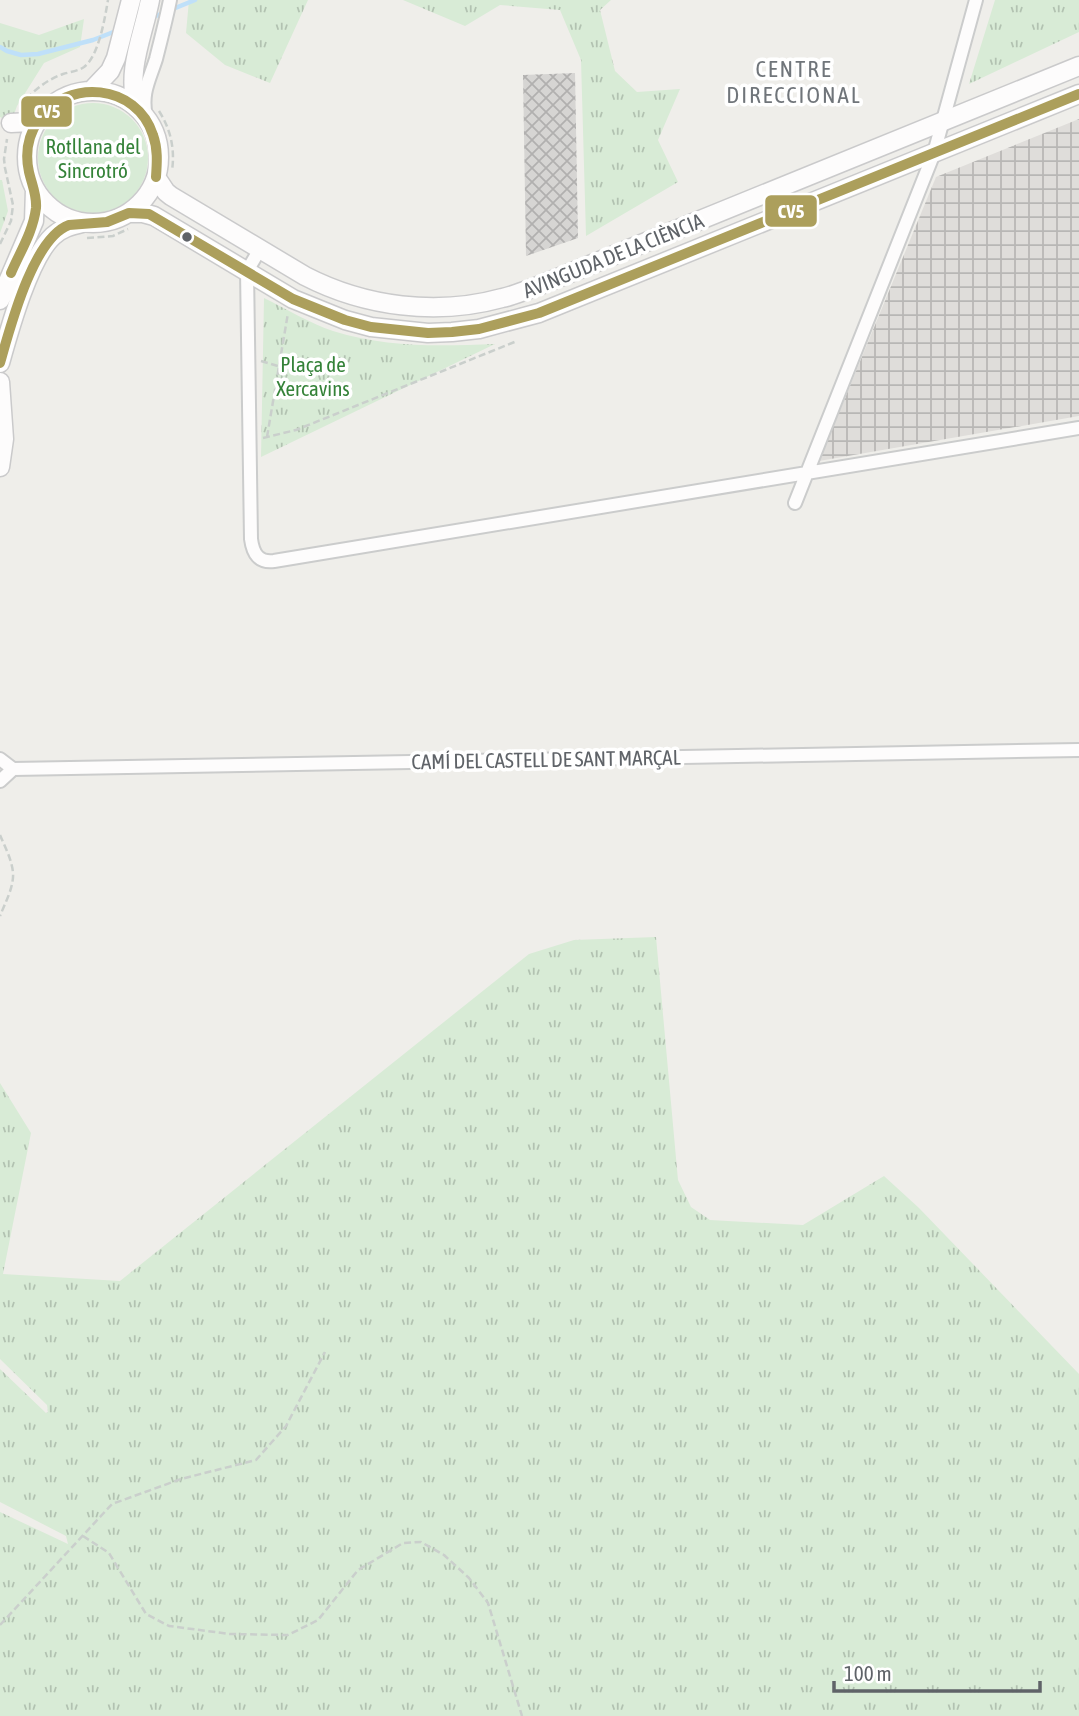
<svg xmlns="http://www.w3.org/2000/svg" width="1079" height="1716" font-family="'Asap Condensed',sans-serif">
  <defs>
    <pattern id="industrial-grid" width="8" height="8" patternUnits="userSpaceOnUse" patternTransform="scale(1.75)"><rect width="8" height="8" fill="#dfddda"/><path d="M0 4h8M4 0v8" fill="none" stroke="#b8b7b5"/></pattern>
    <pattern id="grass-tufts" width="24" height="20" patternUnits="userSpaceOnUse" patternTransform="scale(1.75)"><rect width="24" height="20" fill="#d8ebd6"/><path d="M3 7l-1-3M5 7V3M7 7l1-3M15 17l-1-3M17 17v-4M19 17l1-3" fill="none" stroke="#b2c2b1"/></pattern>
    <pattern id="building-cross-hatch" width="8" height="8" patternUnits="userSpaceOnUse" patternTransform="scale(1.75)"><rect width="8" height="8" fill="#d6d5d3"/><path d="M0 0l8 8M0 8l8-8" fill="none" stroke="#b1b0af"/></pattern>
  </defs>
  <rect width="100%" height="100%" fill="#efeeea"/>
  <path fill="url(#industrial-grid)" d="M 1079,119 L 1079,416 L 819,461 L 936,177 Z"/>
  <path fill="url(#grass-tufts)" d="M 189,0 L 308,0 L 270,83 L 225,65 L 186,33 Z
    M 403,0 L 611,0 L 600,10 L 615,71 L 637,92 L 680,89 L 658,140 L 678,182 L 586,236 L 581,60 L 560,10 L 500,5 L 465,26 Z
    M 995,0 L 1079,0 L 1079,32 L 969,84 Z
    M 84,19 L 80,47 L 44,63 L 17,106 L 11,123 L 0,117 L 0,23 L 39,35 Z
    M 0,180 L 2,180 L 8,211 L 0,233 Z
    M 264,298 C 285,308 311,324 333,331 C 388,348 438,346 495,344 L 261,457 Z
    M 656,937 L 678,1180 L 691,1207 L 710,1220 L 803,1225 L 884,1176 L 919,1208 L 1079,1374 L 1079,1716 L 0,1716 L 0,1512 L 68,1544 L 66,1536 L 0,1502 L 0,1369 L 46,1413 L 48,1412 L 47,1405 L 0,1359 L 0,1083 L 31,1133 L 3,1274 L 120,1281 L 529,954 L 574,940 Z"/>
  <path fill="#d8ebd6" d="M38 158a55 55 0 1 1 110 0a55 55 0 1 1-110 0Z"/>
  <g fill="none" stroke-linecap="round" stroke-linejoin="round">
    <path stroke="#bfe0f9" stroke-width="4.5" d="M 151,18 L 195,0
      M 0,47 L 7,51 L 21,55 L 38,54 L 93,40 L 116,31"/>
  </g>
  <path fill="url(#building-cross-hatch)" d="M 575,73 L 578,238 L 526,256 L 523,75 Z"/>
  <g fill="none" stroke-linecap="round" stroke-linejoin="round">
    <defs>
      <path id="street" d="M 146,117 C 141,93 149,81 156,59 C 161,39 166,20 170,0
        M 260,249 L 247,271 L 251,539 C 253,554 259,563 274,561 L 1079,428
        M 795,503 L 934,153 L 976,0
        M 0,759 L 13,769 L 1079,750
        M 0,781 L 13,769"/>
      <path id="secondary" d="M27 157a66 66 0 1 1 132 0a66 66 0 1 1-132 0Z
        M 91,91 L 110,71 L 116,58 L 131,0
        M 137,108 C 126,71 143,36 150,0
        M 11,123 L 30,122 L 40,118
        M 156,177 L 166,192 L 171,196 L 305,276 C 365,307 437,316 502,298 C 513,296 523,291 533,288 L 1079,66
        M 128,213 L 143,213 L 154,216 L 293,299 L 345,320 L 371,327 L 428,333 L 452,332 L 479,329 L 539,313 L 1079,94
        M 0,300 L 34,221 L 35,189
        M 0,363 C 9,331 29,258 53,236 C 62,228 70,226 82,223
        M 0,382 L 4,439 L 0,467"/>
    </defs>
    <use href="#street" stroke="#cbcccc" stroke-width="16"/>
    <use href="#secondary" stroke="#cacacb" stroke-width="21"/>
    <path stroke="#cacfcc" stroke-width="2.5" stroke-dasharray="7 3.5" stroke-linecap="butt" d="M 20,107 C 31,92 46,80 63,74 C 70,72 78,71 84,67 C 99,56 105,17 108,0
      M 159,111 C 171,130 175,149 172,171
      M 87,238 L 113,236 L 128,229
      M 0,244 L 11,221 L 13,205 L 5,168 L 4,159 L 7,139
      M 261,361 L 278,366
      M 267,437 L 288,313
      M 263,438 L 296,430 L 517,341
      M 0,835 C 5,847 12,860 13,873 C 14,887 5,903 0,916
      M 83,1536 L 109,1553 L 146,1614 L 169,1626 L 230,1634 L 288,1635 L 318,1620 L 358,1570 L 403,1543 L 421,1542 L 444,1555 L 469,1578 L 488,1603 L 522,1716
      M 0,1625 L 112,1504 L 181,1479 L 256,1460 L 286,1426 L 325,1352"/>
    <use href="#street" stroke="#fdfcfc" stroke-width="12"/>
    <use href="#secondary" stroke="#fdfcfc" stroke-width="18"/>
    <defs>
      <path id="bus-1" d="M 11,273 C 20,252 33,232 36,208 C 37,195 32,185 29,172 C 25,154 28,136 38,121 C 67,77 137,84 153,135 C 158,149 157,162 156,177
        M 0,363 C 10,328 33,238 69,225 L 107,222 L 129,213 L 149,214 L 293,299 L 345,320 L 371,327 L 428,333 L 452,332 L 479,329 L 539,313 L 1079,94"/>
    </defs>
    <use href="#bus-1" stroke="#fff" stroke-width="16"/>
    <use href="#bus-1" stroke="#ac9f5c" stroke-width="10"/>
  </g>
  <circle fill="#5f6368" stroke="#fff" stroke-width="2.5" cx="187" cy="237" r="6"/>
  <g text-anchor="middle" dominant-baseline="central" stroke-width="7" stroke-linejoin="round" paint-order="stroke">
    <g font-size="21" fill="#348238" stroke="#fff">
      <text x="93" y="146">Rotllana del<tspan x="93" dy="24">Sincrotró</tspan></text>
      <text x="313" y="364">Plaça de<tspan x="313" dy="24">Xercavins</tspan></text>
    </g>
    <g font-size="21" fill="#5f6368" stroke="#fff">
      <text transform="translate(613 255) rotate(-22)">AVINGUDA DE LA CIÈNCIA</text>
      <text transform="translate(546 759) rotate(-1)">CAMÍ DEL CASTELL DE SANT MARÇAL</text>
    </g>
    <g font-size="23" letter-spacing="2" fill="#70757a" stroke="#fff">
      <text x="794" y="69">CENTRE<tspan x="794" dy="26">DIRECCIONAL</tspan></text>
    </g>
  </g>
  <g stroke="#fff" stroke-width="2.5">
    <rect x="20" y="95" width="53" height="33" rx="7" fill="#ac9f5c"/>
    <rect x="764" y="194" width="54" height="34" rx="7" fill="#ac9f5c"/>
  </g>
  <g font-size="19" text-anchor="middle" font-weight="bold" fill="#fff">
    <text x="47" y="118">CV5</text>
    <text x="791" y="218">CV5</text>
  </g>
  <path d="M834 1681v10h206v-10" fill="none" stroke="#5f6368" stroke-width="3.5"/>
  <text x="844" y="1681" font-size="21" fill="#5f6368" stroke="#ffffff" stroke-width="5" paint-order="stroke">100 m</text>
</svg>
